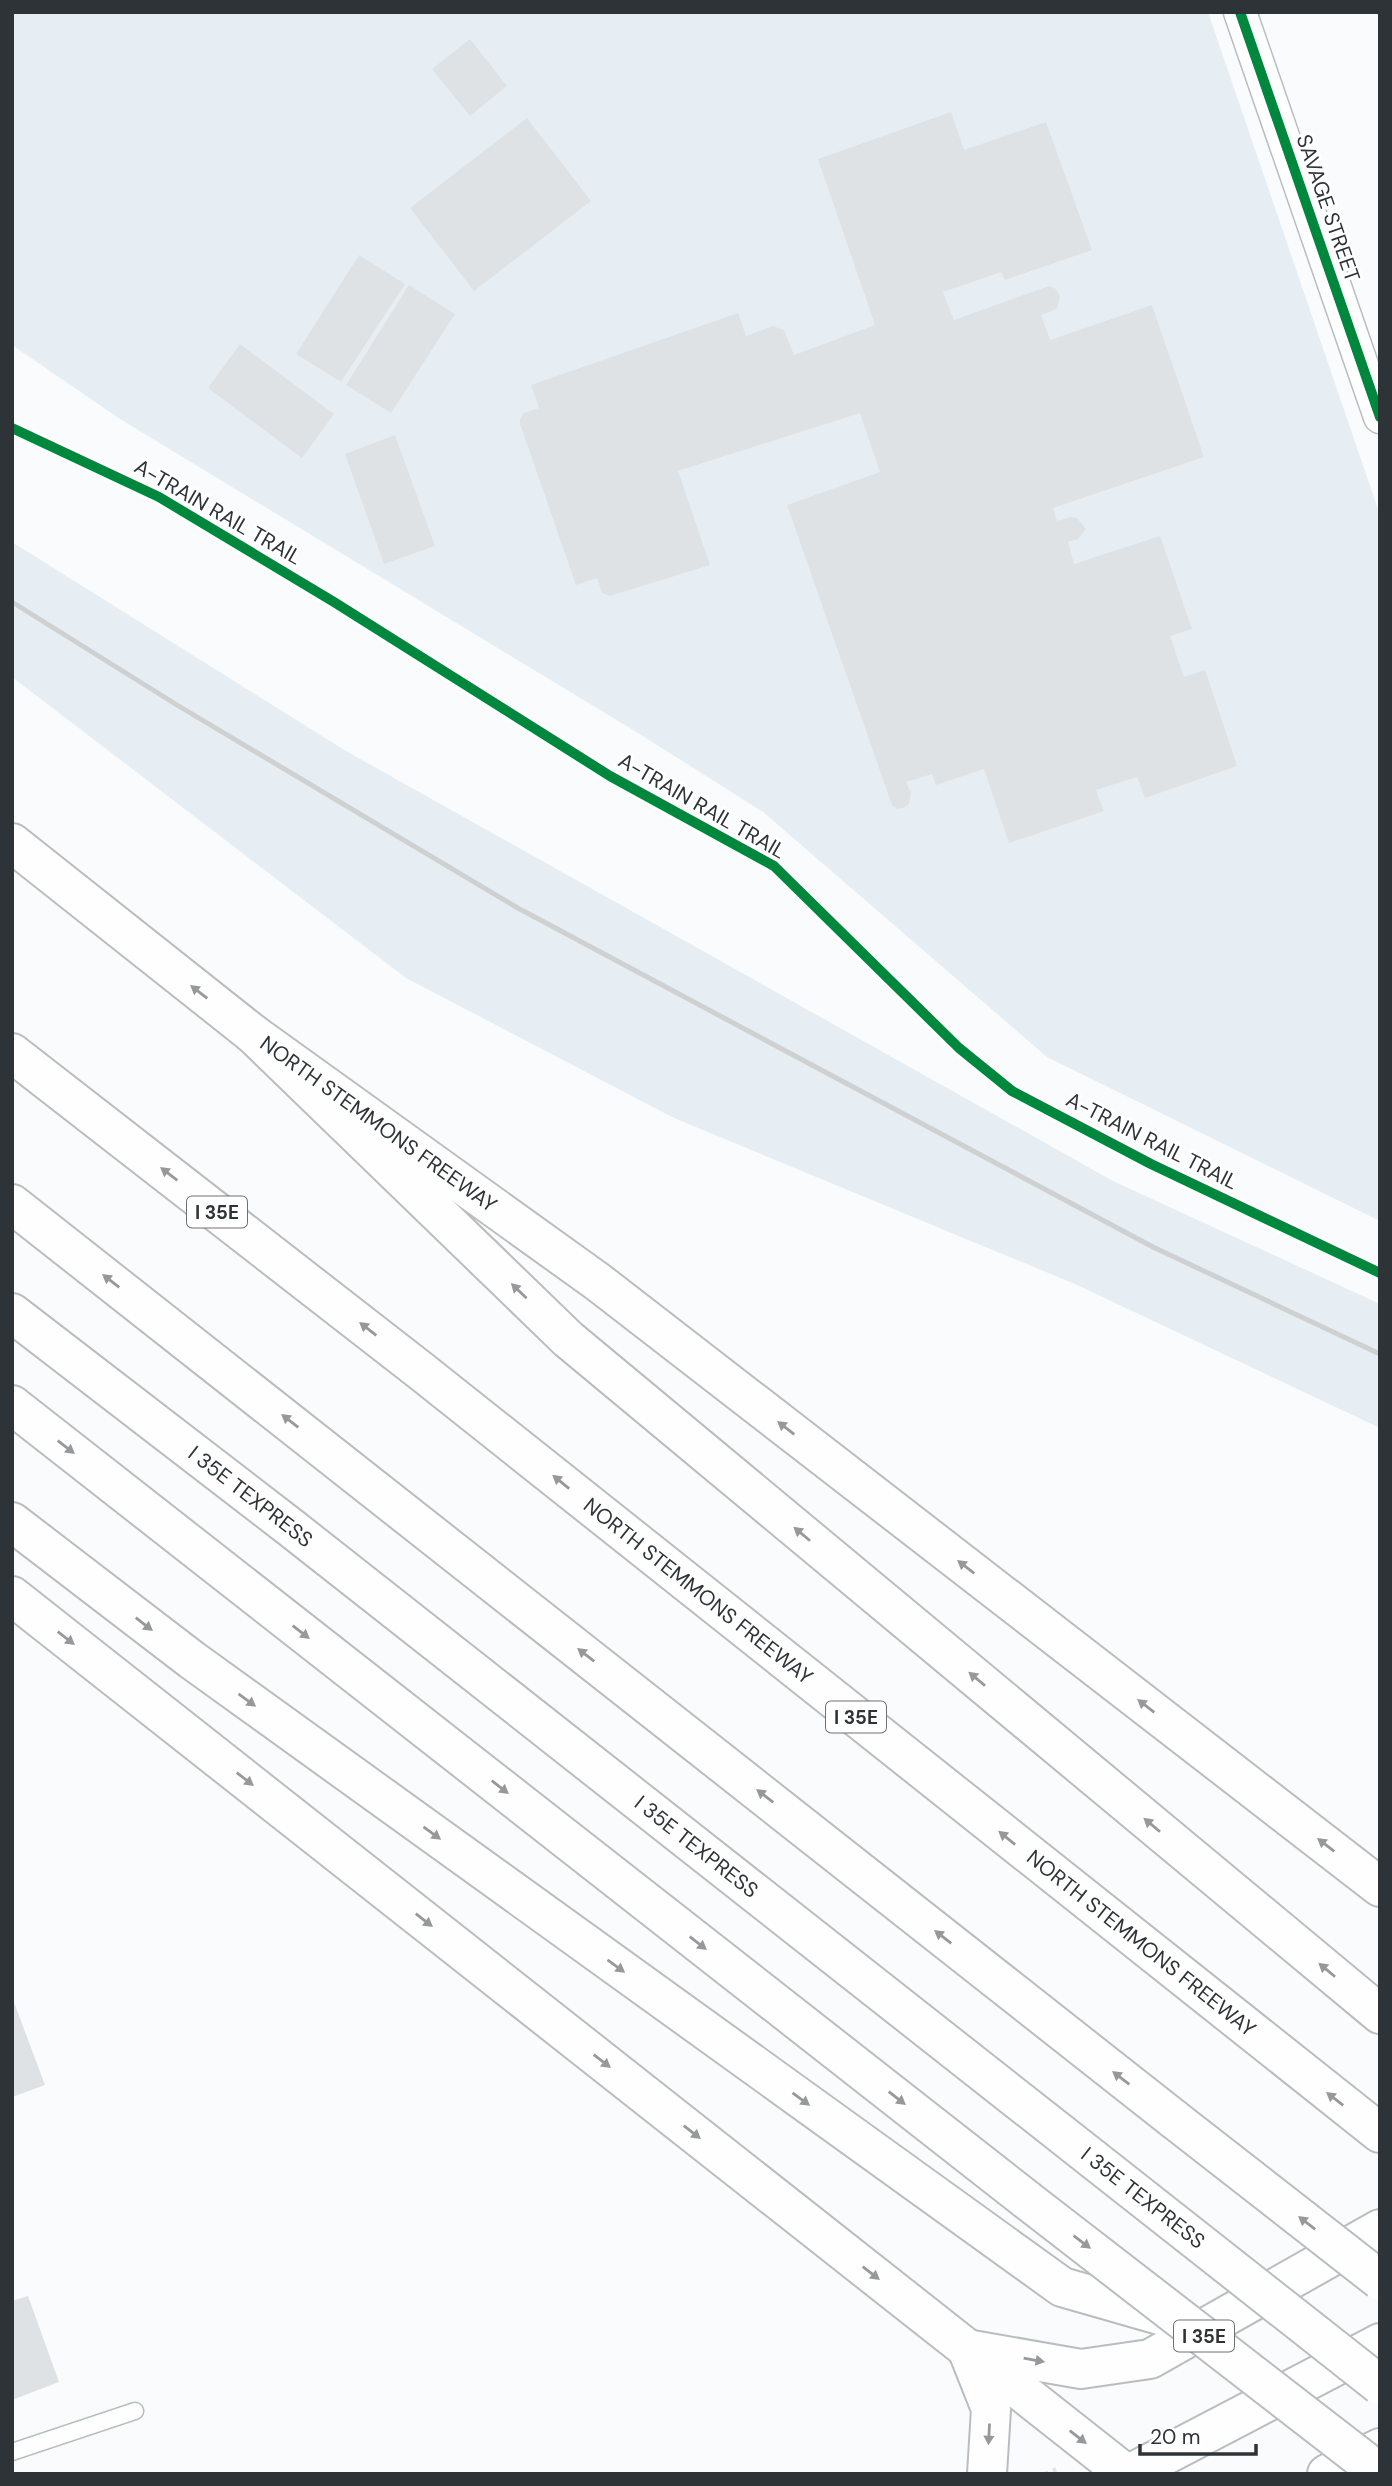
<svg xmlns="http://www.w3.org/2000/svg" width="1392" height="2486" font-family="'DM Sans',sans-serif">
  <rect width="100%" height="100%" fill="#f9fbfc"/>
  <path fill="#e6eef3" d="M 12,12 L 1208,12 L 1380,515 L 1380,1221 L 1047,1057 L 763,812 L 638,733 L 120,419 L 12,345 Z
    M 12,542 L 346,751 L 1113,1181 L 1380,1304 L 1380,1428 L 1075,1284 L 674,1118 L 406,978 L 12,677 Z"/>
  <path fill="#dfe2e5" d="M 470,39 L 507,86 L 470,116 L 432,69 Z
    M 951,112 L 964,150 L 1046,122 L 1092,250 L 1005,280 L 1001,272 L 943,292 L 954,320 L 1049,286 L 1056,289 L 1060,296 L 1057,309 L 1041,315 L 1050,340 L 1152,305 L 1204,457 L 1053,508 L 1057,521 L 1071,517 L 1077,518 L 1086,529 L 1078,539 L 1068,542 L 1074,564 L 1160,536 L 1192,629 L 1170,636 L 1184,677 L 1205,670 L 1237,766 L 1145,798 L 1137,777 L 1096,790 L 1104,811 L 1009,843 L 984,769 L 936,785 L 932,774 L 906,782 L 911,793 L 909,804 L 903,808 L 897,809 L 892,805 L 787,505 L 880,472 L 860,413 L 678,471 L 710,565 L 610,596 L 602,593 L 597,578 L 576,585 L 520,424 L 520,419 L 524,413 L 539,408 L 531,385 L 738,313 L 746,336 L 773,326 L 784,330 L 794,355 L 875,325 L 818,159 Z
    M 527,118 L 591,201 L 474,291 L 410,208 Z
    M 359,255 L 405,284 L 341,382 L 296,354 Z
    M 409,285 L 455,314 L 391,413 L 346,385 Z
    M 240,344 L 334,414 L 302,458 L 208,388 Z
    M 395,435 L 435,546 L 384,564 L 345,454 Z
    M 12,1997 L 45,2085 L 12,2097 Z
    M 28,2296 L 59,2382 L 12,2400 L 12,2301 Z"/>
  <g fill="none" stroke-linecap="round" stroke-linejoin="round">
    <defs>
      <path id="service" d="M 12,2452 L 135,2411"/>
      <path id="minor" d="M 1240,12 L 1380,417"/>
      <g id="secondary">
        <path id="s1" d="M 12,843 L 253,1034 L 598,1282 L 1380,1887"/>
        <path d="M 12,1596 L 1126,2474"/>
        <path d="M 972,2350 L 1081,2369 L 1150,2359 L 1380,2229"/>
        <path d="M 968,2351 L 991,2409 L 987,2474"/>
        <path d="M 1129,2474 L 1380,2343"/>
        <path d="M 1327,2474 L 1380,2448"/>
      </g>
      <g id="motorway">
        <path d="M 253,1034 L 568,1339 L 1380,2014"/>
        <path id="s2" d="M 12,1053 L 421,1371 L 1380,2133"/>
        <path d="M 12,1204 L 1175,2120"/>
        <path id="s3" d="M 12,1313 L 290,1527 L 1093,2159"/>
        <path d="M 12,1405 L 1027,2200"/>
        <path d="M 12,1522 L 192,1660 L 1062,2287 L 1184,2322"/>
      </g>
    </defs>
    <use href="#service" stroke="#babdc0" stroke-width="19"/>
    <use href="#minor" stroke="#babdc0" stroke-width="35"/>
    <use href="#secondary" stroke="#babdc0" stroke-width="42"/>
    <use href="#motorway" stroke="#babdc0" stroke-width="42"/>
    <path stroke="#e4e4e4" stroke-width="4.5" stroke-dasharray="3.5 5" stroke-linecap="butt" d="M 1045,2474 L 1057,2469"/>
    <use href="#service" stroke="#fefeff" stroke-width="16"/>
    <use href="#minor" stroke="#fefeff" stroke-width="32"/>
    <use href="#secondary" stroke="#fefeff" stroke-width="38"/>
    <use href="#motorway" stroke="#fefeff" stroke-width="38"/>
    <path stroke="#cfd0d0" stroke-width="5" d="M 12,602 L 177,705 L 516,907 L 1153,1247 L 1380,1354"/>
    <defs>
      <path id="motorway-bridge" d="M 1175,2120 L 1380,2280
        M 1093,2159 L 1380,2385
        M 1027,2200 L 1380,2473"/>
    </defs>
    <use href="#motorway-bridge" stroke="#babdc0" stroke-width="42" stroke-linecap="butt"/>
    <use href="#motorway-bridge" stroke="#fefeff" stroke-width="38"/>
    <defs>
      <path id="cycleway" d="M 1240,12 L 1380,417
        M 12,428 L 159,497 L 334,602 L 610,776 L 774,866 L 959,1048 L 1012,1091 L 1151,1164 L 1380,1273"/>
    </defs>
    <use href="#cycleway" stroke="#fff" stroke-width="15"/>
    <use href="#cycleway" stroke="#00873e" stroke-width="10"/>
  </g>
  <defs><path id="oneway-solid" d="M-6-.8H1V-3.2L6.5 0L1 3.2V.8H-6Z" transform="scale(1.75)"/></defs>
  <g fill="#96989b">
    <use href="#oneway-solid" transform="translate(199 992) rotate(-142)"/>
    <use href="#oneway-solid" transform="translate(169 1174) rotate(-142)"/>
    <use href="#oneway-solid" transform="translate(111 1281) rotate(-142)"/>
    <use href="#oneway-solid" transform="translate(519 1291) rotate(-136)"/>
    <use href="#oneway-solid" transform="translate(368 1329) rotate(-142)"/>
    <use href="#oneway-solid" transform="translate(290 1421) rotate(-142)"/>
    <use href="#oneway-solid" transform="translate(786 1428) rotate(-142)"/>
    <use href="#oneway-solid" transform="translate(66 1447) rotate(38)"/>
    <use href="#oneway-solid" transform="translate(561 1482) rotate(-141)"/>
    <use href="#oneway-solid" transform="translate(802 1534) rotate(-140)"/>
    <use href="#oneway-solid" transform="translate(966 1567) rotate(-142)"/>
    <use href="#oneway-solid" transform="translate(144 1624) rotate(38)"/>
    <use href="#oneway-solid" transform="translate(301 1632) rotate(38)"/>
    <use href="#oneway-solid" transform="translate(66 1638) rotate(38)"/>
    <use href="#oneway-solid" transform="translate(586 1655) rotate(-142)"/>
    <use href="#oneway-solid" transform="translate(977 1679) rotate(-140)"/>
    <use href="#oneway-solid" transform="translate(247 1700) rotate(36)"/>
    <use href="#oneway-solid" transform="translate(1146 1706) rotate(-142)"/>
    <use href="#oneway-solid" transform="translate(245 1779) rotate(38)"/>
    <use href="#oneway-solid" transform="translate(500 1787) rotate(38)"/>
    <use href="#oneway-solid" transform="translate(765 1796) rotate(-142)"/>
    <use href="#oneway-solid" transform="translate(1152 1825) rotate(-140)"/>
    <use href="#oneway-solid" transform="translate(432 1833) rotate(36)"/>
    <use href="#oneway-solid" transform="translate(1007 1838) rotate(-141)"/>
    <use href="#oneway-solid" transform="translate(1326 1845) rotate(-142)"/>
    <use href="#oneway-solid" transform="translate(424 1920) rotate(38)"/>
    <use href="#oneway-solid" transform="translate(943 1937) rotate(-142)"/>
    <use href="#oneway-solid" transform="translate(698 1943) rotate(38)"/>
    <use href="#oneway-solid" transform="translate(616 1966) rotate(36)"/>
    <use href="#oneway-solid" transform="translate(1327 1970) rotate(-140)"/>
    <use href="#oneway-solid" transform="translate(602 2061) rotate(38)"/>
    <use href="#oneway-solid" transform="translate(1121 2078) rotate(-142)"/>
    <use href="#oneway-solid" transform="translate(897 2098) rotate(38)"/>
    <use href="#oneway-solid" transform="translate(801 2099) rotate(36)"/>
    <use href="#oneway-solid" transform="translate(1335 2099) rotate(-142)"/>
    <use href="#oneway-solid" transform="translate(692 2132) rotate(38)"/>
    <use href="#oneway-solid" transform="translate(1307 2223) rotate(-142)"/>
    <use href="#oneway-solid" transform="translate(1082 2242) rotate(37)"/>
    <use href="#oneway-solid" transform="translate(871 2273) rotate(38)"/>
    <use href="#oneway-solid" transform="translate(1034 2360) rotate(10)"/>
    <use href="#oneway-solid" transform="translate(989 2434) rotate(93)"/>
    <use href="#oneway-solid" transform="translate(1078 2437) rotate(38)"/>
  </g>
  <g text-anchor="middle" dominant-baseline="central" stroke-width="6" stroke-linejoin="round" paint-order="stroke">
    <g fill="#fff" stroke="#6d7073" stroke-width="2">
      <rect x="187" y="1196.5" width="60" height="31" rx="5"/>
      <rect x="826" y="1701.5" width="60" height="31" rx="5"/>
      <rect x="1174" y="2320.5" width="60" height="31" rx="5"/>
    </g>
    <g font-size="19" font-weight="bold" fill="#2e3337">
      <text x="217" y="1212">I 35E</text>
      <text x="856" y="1717">I 35E</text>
      <text x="1204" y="2336">I 35E</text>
    </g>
    <g font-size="21" fill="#2e3337" stroke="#fff">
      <text transform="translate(1328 208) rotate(71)">SAVAGE STREET</text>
      <text transform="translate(218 512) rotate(30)">A-TRAIN RAIL TRAIL</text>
      <text transform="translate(702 806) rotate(30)">A-TRAIN RAIL TRAIL</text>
      <text stroke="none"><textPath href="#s1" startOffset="462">NORTH STEMMONS FREEWAY</textPath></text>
      <text transform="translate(1152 1141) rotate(27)">A-TRAIN RAIL TRAIL</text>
      <text stroke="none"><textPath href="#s3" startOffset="301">I 35E TEXPRESS</textPath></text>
      <text stroke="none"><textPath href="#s2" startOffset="872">NORTH STEMMONS FREEWAY</textPath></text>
      <text stroke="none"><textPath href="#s3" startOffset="868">I 35E TEXPRESS</textPath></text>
      <text stroke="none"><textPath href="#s2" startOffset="1438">NORTH STEMMONS FREEWAY</textPath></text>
      <text transform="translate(1143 2198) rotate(38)">I 35E TEXPRESS</text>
    </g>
  </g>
  <rect width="1392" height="2486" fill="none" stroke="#2e3337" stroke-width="28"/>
  <path d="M1140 2444v10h116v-10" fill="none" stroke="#2e3337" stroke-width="3.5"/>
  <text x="1150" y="2444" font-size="21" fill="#2e3337" stroke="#ffffff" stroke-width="5" paint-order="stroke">20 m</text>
</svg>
